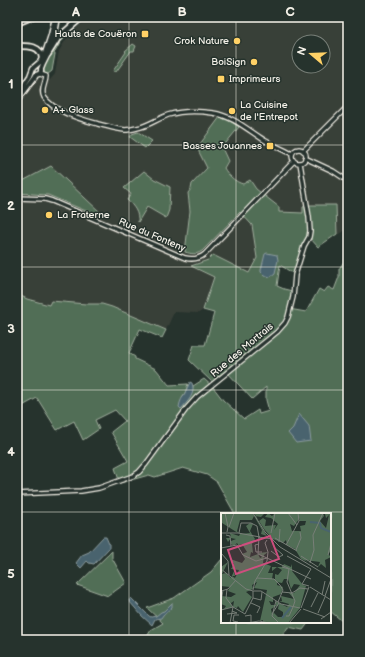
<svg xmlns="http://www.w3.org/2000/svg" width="365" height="657" font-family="'Balsamiq Sans',sans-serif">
  <rect width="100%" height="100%" fill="#26332d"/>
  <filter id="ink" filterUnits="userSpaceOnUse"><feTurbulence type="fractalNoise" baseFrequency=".025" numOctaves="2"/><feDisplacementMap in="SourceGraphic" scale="8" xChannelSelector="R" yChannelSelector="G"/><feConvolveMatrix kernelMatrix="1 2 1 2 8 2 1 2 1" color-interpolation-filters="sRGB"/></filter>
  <g filter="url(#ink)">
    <path fill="#393f38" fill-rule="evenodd" d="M 89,17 L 348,17 L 348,228 L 340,234 L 337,234 L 336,205 L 304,213 L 279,212 L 279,207 L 256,189 L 250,180 L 243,184 L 239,183 L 235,180 L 227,173 L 224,168 L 228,161 L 222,148 L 230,121 L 207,168 L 192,184 L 191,189 L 188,193 L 190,211 L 186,252 L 202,251 L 240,212 L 252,225 L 257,258 L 249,273 L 213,255 L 208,260 L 192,266 L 214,277 L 203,310 L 199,313 L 174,312 L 166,330 L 135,318 L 133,316 L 102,304 L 49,305 L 27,299 L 17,294 L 17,76 L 33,81 L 37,79 L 50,80 L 55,74 L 59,51 L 68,36 ZM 299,42 L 323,42 L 323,66 L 299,66 Z"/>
    <path fill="#516e56" stroke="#a2b09f" d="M 67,31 L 63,40 L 60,43 L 55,52 L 54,53 L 54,54 L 55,54 L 52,71 L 48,74 L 44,73 L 43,69 L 56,43 Z
      M 133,44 L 136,46 L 134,51 L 131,51 L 116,72 L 113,71 L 126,52 L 125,51 Z
      M 220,117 L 230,121 L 239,127 L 222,148 L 228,161 L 224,168 C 228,175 235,182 243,184 L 250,180 L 256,189 L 279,207 L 279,212 L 303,213 L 303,207 L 310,205 L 336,205 L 337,234 L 318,247 L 310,238 L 304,242 L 294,274 L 280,265 L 277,286 L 284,289 L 292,291 L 289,309 L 306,312 L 319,289 L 324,292 L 328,287 L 334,290 L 339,277 L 339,269 L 348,255 L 348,626 L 330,611 L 330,514 L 235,514 L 217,482 L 207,475 L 183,468 L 155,477 L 149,475 L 120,483 L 115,468 L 128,461 L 111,432 L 125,421 L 115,410 L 95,420 L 99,429 L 83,440 L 74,421 L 57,430 L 37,398 L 17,409 L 17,294 L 27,299 L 49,305 L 51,301 L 86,304 L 102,304 L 112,307 L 166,330 L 162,338 L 140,329 L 129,353 L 135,357 L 135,359 L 156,369 L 169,385 L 188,384 L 185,393 L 182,397 L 192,393 L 193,386 L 204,379 L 213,387 L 223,400 L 244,419 L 258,410 L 259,414 L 269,411 L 266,400 L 266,387 L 252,399 L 227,372 L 213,383 L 189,360 L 194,345 L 205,345 L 214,313 L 203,310 L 214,277 L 191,266 L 208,260 L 213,255 L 249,273 L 257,258 L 252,225 L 240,212 L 202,251 C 196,255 192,254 185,252 L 190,211 L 188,193 L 191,189 L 192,184 L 207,168 L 197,148 Z
      M 138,132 L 152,141 L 145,148 L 130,137 L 132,134 Z
      M 51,166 L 101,213 L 98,216 L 48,195 L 17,193 L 17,184 Z
      M 144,171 L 154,179 L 170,187 L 169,210 L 166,218 L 147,207 L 138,222 C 139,213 134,206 127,200 L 131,194 L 124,188 Z
      M 112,551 L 112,558 L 126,583 L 108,596 L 77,585 Z
      M 222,559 L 222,622 L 309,622 L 303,630 L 288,627 L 280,640 L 145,640 L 151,630 L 163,623 L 147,608 L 174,598 L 211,572 Z"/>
    <path fill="#49646e" stroke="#8d9c9f" d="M 267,253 L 277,255 L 278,260 L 275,273 L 270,277 L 264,275 L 261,272 L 261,270 L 265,254 Z
      M 190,382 L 192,383 C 196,394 188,401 181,409 L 179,407 C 180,401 182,398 185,393 C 187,389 188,386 190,382 Z
      M 299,414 L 309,426 L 311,441 L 296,443 L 288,433 L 293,428 Z
      M 103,537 L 106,537 L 109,544 L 109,548 L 94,564 L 89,563 L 87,561 L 81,568 L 76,563 L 82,555 L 89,552 Z
      M 131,598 L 149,616 L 151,617 L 156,616 L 161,612 L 164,611 L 172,603 L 172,607 L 163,615 L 161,618 L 155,619 L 152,625 L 142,616 L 129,601 Z"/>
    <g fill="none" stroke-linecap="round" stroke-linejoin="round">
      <defs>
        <path id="tertiary" d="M 40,74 L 46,76 C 46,83 40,90 44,97 C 54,112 81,119 98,124 C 107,126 116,129 125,130 C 129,130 133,129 137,128 C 148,126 157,119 168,115 C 181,111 199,111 213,113 C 233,116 248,130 264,140 C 273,145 283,149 292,154
          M292 156a7 7 0 1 1 14 0a7 7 0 1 1-14 0Z
          M 303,151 L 348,106
          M 305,158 L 333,171 L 348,181
          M 17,198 L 45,199 L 52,201 L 185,258 C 193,260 199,259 205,254 L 294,161
          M 17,494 L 81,491 L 99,488 L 133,476 L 139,472 L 146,464 L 187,408 L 197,397 L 277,332 L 285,323 L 288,317 L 293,297 L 295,275 L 304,246 L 309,237 L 310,231 L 309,217 L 300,163"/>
        <path id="secondary" d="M 17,96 L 30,76 L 33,68 L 40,62 L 45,53 L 51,35 L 55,17
          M 17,101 L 35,77 L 36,75 L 39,74 L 41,72 L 41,69 L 43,64 L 48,54 L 55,34 L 58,17"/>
        <path id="trunk" d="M 58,17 L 62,18 L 71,17
          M 17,18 L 20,17
          M 17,23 L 31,17
          M 17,46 C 27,46 41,45 42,58
          M 48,54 L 58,38 L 82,17"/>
      </defs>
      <use href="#tertiary" stroke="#f4f1e8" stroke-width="6"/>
      <use href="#secondary" stroke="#f4f1e8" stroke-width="7"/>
      <use href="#trunk" stroke="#f4f1e8" stroke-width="8"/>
      <use href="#tertiary" stroke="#26332d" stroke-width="3.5"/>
      <use href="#secondary" stroke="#26332d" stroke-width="4"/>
      <use href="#trunk" stroke="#26332d" stroke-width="4.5"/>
    </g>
  </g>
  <path fill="none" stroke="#f4f1e8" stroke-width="1" stroke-opacity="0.55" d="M 129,17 L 129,640M 236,17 L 236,514M 17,145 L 348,145M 17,267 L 348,267M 17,390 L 348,390M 17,512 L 348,512M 236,622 L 236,640"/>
  <g fill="#ffd166" stroke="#26332d" stroke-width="1.5">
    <rect x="141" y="30" width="8" height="8" rx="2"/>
    <circle cx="237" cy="41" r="4"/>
    <circle cx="254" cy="62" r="4"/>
    <rect x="217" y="75" width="8" height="8" rx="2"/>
    <circle cx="45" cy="110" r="4"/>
    <circle cx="232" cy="111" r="4"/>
    <rect x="266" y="142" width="8" height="8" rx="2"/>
    <circle cx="49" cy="215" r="4"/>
  </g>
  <g text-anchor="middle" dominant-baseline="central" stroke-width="3" stroke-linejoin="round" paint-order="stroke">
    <g font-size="10" fill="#f4f1e8" stroke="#26332d" text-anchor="end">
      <text x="137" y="34">Hauts de Couëron</text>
      <text x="229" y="41">Crok Nature</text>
      <text x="246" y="62">BoiSign</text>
      <text x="229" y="79" text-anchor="start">Imprimeurs</text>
      <text x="240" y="105" text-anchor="start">La Cuisine<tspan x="240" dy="12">de l'Entrepot</tspan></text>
      <text x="53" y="110" text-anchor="start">A+ Glass</text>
      <text x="262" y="146">Basses Jouannes</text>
      <text x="57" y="215" text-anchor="start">La Fraterne</text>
    </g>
    <g font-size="10" fill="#f4f1e8" stroke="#26332d">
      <text transform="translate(152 235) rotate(23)">Rue du Fonteny</text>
      <text transform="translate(242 350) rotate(-40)">Rue des Mortrais</text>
    </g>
  </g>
  <g transform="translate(221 513)">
    <rect width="110" height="110" fill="#26332d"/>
    <path d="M 0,0 L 32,0 L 46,23 L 40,21 L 41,17 L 33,3 L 31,7 L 19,7 L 16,18 L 17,20 L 1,10 ZM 33,0 L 44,0 L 40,4 L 34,3 L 38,8 L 42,5 L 45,7 L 44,13 L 55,12 L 53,17 L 57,11 L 50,5 L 44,4 L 47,0 L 51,3 L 54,0 L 102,0 L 103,3 L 99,8 L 105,15 L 108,2 L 105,5 L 104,1 L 110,0 L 110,38 L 107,41 L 110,44 L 104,47 L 105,55 L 100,51 L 97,54 L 99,49 L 84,47 L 87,49 L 80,46 L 74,36 L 66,32 L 65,27 L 62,30 L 52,26 L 54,29 L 43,16 ZM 79,5 L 78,8 L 85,8 L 84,12 L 79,13 L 80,18 L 71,18 L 69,11 L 73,13 ZM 29,10 L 32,11 L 29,18 L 34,26 L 31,31 L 32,40 L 30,39 L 29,44 L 37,41 L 39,45 L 41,44 L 37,40 L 47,39 L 43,42 L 42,50 L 50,53 L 47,60 L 52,60 L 51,66 L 54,66 L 54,61 L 57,62 L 61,57 L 56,54 L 51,58 L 51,54 L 61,54 L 63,51 L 70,54 L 71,51 L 71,58 L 82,72 L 80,80 L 82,72 L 85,73 L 79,95 L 67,110 L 42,110 L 42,107 L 39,108 L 46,77 L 33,75 L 36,69 L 31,72 L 32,76 L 25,79 L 31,84 L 22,99 L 17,93 L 16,95 L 12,94 L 13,88 L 10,90 L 11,94 L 3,96 L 5,93 L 0,91 L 0,83 L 10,84 L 15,81 L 7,78 L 9,74 L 0,73 L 0,54 L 7,49 L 1,61 L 5,60 L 10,65 L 13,58 L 14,63 L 11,63 L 14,65 L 18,57 L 10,56 L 13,51 L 9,46 L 21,50 L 24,46 L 21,41 L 26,39 L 21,31 L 18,32 L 19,35 L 16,30 L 13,33 L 10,31 L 10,28 L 15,26 L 10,25 L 7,29 L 5,25 L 10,25 L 9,20 L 18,23 L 19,21 L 29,20 L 25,13 ZM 63,66 L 67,66 L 70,76 L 73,71 L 79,72 L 73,80 L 68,80 L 73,86 L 60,83 L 61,88 L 58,88 L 68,91 L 66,94 L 58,90 L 57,96 L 62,99 L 62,104 L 57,104 L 53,100 L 51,101 L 50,96 L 57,92 L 58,90 L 55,88 L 55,92 L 50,92 L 48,88 L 52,89 L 52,84 L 60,81 L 62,74 L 56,72 L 56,69 L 61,70 Z" fill="#516e56" fill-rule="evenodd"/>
    <path fill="none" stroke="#49646e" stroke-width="2" d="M 89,9 L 99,10 L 100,15 L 110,19M 61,105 L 70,94"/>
    <path fill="none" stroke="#787f78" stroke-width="1" d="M 4,0 L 7,14 L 6,19M 32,0 L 44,19 L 59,34 L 110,65M 67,0 L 76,12M 8,14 L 13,0M 0,20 L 17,20 L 39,24M 18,20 L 20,10 L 30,10 L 36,13 L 38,24M 50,20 L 54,0M 5,22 L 9,23 L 10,33M 37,24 L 52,26M 38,24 L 37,41 L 46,45M 54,25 L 76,38M 58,29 L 59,16M 38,31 L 34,32 L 35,39 L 41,39M 65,32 L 78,8 L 77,0M 0,35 L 16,32 L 22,42 L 35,48 L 46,45M 75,37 L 80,25 L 79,19M 50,38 L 58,44 L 62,42 L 53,34M 0,40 L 7,48 L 8,62M 107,42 L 110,30M 66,43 L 90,56 L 81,71 L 88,73M 80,43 L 97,54M 46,45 L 90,66M 89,50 L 93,37 L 92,22 L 102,0M 61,54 L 68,56 L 66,69 L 74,88 L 72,94M 0,56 L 25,76 L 32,78M 36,65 L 53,66 L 59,72 L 62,77 L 57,89M 89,74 L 110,87M 6,76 L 5,85 L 12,94M 32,77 L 34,68 L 46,48 L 47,39 L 44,30 L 46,27M 0,78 L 7,76 L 15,67M 32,78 L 40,78 L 60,91 L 79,95M 61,79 L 71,80 L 79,75 L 87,76M 101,82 L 104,68M 104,83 L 110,66M 32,85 L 40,87 L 41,79M 55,88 L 51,103 L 58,110M 0,89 L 2,77M 30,90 L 39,94 L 36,100M 90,94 L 97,80M 80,95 L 88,74M 82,96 L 104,104M 0,97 L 12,94 L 24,101M 97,100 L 104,84M 6,101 L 16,100 L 11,98M 24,101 L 32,85 L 32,78M 51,101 L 58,90M 24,103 L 30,102 L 30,110M 65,103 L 68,103 L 72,94M 100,106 L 110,99M 17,109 L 12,108 L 13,102 L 18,102M 9,110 L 12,94M 25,110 L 38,108 L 48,110M 68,110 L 80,96"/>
    <path fill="#ce4e7e" fill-opacity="0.15" stroke="#ce4e7e" stroke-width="2" d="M 49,23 L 58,46 L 15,61 L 7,37 Z"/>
    <rect width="110" height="110" fill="none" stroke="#f4f1e8" stroke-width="2"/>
  </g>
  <rect width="365" height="657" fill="none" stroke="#26332d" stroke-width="44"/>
  <g transform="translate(311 54) rotate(289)"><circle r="19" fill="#26332d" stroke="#787f78"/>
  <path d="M0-3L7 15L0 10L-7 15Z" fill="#ffd166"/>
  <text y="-6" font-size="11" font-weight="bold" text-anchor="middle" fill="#f4f1e8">N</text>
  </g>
  <rect x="22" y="22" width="321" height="613" fill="none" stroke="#f4f1e8" stroke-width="1.5"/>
  <g font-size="13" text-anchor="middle" font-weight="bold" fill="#f4f1e8">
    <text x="76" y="16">A</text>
    <text x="182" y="16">B</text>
    <text x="290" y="16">C</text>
    <text x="11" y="88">1</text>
    <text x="11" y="210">2</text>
    <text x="11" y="333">3</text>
    <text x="11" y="456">4</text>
    <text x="11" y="578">5</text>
  </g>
</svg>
